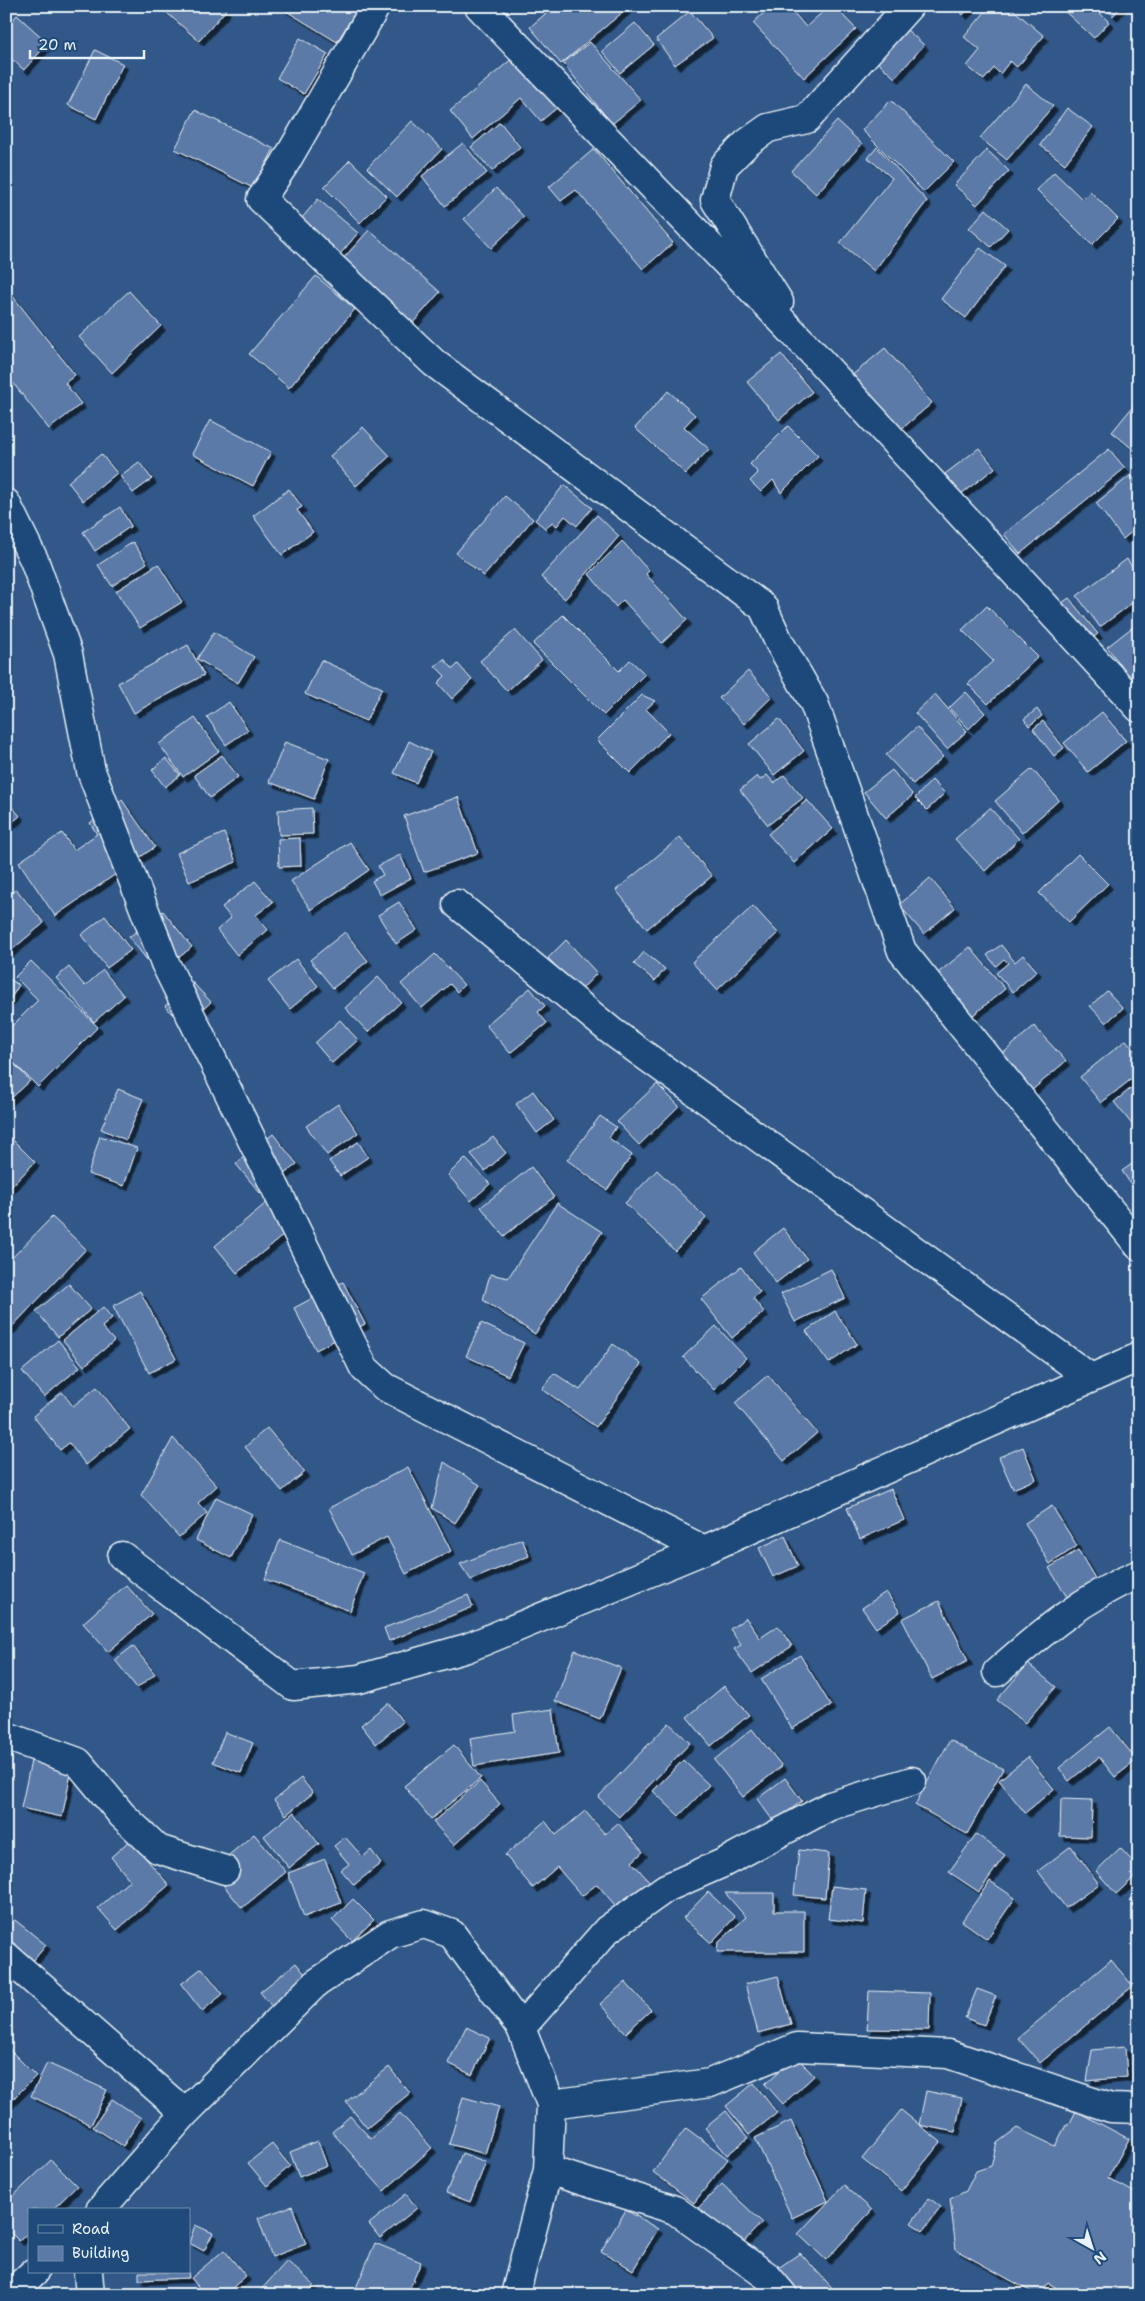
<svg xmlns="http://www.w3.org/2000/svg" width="1145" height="2301" font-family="'Shantell Sans',sans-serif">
  <defs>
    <filter id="shadow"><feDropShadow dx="4.5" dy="4.5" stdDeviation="0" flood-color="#0009"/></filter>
  </defs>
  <rect width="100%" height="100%" fill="#315888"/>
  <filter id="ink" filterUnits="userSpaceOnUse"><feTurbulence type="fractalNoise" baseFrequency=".02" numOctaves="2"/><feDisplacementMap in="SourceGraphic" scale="10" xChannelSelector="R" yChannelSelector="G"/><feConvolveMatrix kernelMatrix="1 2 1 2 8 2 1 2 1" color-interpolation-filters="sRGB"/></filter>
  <g filter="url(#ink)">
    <path fill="#5c7aa7" stroke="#e8f1f8" filter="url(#shadow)" d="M 159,6 L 222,6 L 226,10 L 199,41 Z
      M 278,6 L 359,6 L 337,42 Z
      M 547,6 L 630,6 L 561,64 L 530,27 L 550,10 Z
      M 771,6 L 788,6 L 806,27 L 829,6 L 834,6 L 856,29 L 804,78 L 753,23 Z
      M 955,6 L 972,6 L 963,15 Z
      M 990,6 L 1009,6 L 1044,36 L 1017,67 L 1010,61 L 1000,74 L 994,68 L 984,80 L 967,66 L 980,50 L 964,37 Z
      M 1063,6 L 1093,6 L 1109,22 L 1094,38 L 1061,8 Z
      M 1103,6 L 1122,6 L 1113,16 Z
      M 690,11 L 713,38 L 675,65 L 656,39 Z
      M 17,15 L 48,43 L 24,70 L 6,54 L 6,27 Z
      M 635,23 L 654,45 L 620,73 L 602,51 Z
      M 906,29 L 924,45 L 895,78 L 877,62 Z
      M 300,38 L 328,54 L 304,94 L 277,78 Z
      M 590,42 L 641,100 L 612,124 L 563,63 Z
      M 95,50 L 123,64 L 96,119 L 68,105 Z
      M 514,57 L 558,107 L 541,121 L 521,98 L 473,139 L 450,111 Z
      M 1026,84 L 1053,106 L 1007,160 L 980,138 Z
      M 891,100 L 954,162 L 924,192 L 862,130 Z
      M 1067,108 L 1093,127 L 1065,164 L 1040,145 Z
      M 195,110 L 274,149 L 253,188 L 175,149 Z
      M 412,121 L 442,149 L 397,197 L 367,168 Z
      M 837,121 L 862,144 L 816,194 L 791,171 Z
      M 500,122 L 520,147 L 492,171 L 471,147 Z
      M 463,143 L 487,173 L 445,206 L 422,176 Z
      M 877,147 L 927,201 L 874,271 L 840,243 L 892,178 L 868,158 Z
      M 594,149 L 673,243 L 643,269 L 576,190 L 561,201 L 549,187 Z
      M 987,150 L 1009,171 L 977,205 L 954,185 Z
      M 350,160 L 387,196 L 360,223 L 324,187 Z
      M 1054,172 L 1082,199 L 1090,191 L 1118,219 L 1092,245 L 1037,190 Z
      M 496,188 L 524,217 L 491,248 L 464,219 Z
      M 318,199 L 358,233 L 336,259 L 296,225 Z
      M 986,209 L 1008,229 L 991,247 L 969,228 Z
      M 369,230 L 440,292 L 412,324 L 340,262 Z
      M 980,248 L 1005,266 L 966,318 L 941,299 Z
      M 316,276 L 355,309 L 289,388 L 249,354 Z
      M 8,290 L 75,375 L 65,383 L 81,404 L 49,429 L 6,374 Z
      M 129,291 L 161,326 L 112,373 L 79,337 Z
      M 885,348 L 932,403 L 898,432 L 850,377 Z
      M 781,354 L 812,392 L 779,420 L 747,382 Z
      M 668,391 L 695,415 L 684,427 L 709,449 L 686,474 L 635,428 Z
      M 1139,399 L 1139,447 L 1135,451 L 1112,432 Z
      M 210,420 L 271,452 L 253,486 L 192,454 Z
      M 788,426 L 818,456 L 781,493 L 773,480 L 761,492 L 750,481 L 758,473 L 750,464 Z
      M 363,427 L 390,456 L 356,486 L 330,456 Z
      M 979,448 L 995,468 L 961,494 L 945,474 Z
      M 1109,449 L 1125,468 L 1020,554 L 1004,534 Z
      M 101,454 L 117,473 L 83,501 L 68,482 Z
      M 139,462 L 152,479 L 133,493 L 120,476 Z
      M 1131,475 L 1139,485 L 1139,526 L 1123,539 L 1096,503 Z
      M 564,485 L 592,508 L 577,526 L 565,516 L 557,526 L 552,522 L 546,529 L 535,520 Z
      M 289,489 L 302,507 L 297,510 L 313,532 L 282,555 L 253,516 Z
      M 505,496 L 533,519 L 484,576 L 456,553 Z
      M 120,507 L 131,526 L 95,551 L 83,532 Z
      M 597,515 L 619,536 L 565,599 L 541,577 Z
      M 622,541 L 649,571 L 646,574 L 687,620 L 662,643 L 623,600 L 616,607 L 589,574 Z
      M 133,542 L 147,563 L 112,586 L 98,565 Z
      M 1127,559 L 1139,576 L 1139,598 L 1100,627 L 1077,596 Z
      M 158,564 L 182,602 L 140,628 L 116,591 Z
      M 1069,598 L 1098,634 L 1088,641 L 1059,605 Z
      M 987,606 L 1038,657 L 988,704 L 968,684 L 993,661 L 962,630 Z
      M 563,615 L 619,671 L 630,660 L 645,674 L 604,715 L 533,644 Z
      M 1139,622 L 1139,668 L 1129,676 L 1107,647 Z
      M 515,630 L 542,660 L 507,691 L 480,661 Z
      M 214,632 L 254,657 L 238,683 L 197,659 Z
      M 188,645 L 204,675 L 134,713 L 118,683 Z
      M 444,659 L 453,669 L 458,664 L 472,680 L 452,699 L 438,683 L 445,676 L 435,666 Z
      M 321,660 L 382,688 L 366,721 L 305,694 Z
      M 748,671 L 772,697 L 744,724 L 719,698 Z
      M 966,692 L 985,713 L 969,729 L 949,708 Z
      M 935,694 L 967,731 L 947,749 L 915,713 Z
      M 642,695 L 655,701 L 646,709 L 669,733 L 630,773 L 597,740 Z
      M 229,702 L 248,730 L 226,745 L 207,717 Z
      M 1037,709 L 1042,716 L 1029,726 L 1024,719 Z
      M 1102,712 L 1126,741 L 1088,772 L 1064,743 Z
      M 195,718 L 219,751 L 183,777 L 159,744 Z
      M 779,719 L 804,751 L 774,775 L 749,744 Z
      M 1043,721 L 1064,748 L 1054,756 L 1033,729 Z
      M 917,727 L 943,757 L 913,784 L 886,755 Z
      M 409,741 L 431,752 L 416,783 L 394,773 Z
      M 285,742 L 329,759 L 314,799 L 269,782 Z
      M 222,755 L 238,777 L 210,798 L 194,775 Z
      M 166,758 L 180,775 L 165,787 L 152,770 Z
      M 1032,769 L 1059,800 L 1022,833 L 995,801 Z
      M 892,770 L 913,795 L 886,818 L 864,792 Z
      M 767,775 L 774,783 L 784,775 L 803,798 L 768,825 L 740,790 L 757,776 L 760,780 Z
      M 932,780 L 945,793 L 927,810 L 915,798 Z
      M 458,797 L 478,853 L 424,872 L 404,816 Z
      M 6,799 L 20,816 L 6,827 Z
      M 122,800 L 155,847 L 55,916 L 19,862 L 62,833 L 74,850 L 97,834 L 90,823 Z
      M 807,800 L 833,829 L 794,863 L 768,834 Z
      M 312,808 L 313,834 L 279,835 L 278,810 Z
      M 990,808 L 1019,839 L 985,871 L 955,839 Z
      M 224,833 L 236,862 L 189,882 L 177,853 Z
      M 680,837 L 712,876 L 647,929 L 616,890 Z
      M 300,838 L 301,866 L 279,867 L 278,839 Z
      M 350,842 L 369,870 L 311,910 L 291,881 Z
      M 1078,854 L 1108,884 L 1069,922 L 1039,893 Z
      M 400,855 L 411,878 L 380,895 L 372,881 L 383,875 L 378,866 Z
      M 930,878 L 955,908 L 924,934 L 899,905 Z
      M 255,881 L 273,902 L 256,915 L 268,930 L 237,955 L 217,930 L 231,918 L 222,907 Z
      M 16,889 L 44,923 L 8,953 L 6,898 Z
      M 399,902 L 417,930 L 396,944 L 378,915 Z
      M 753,906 L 778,933 L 717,990 L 692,962 Z
      M 163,911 L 192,947 L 158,974 L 129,937 Z
      M 105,916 L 131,950 L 107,968 L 81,935 Z
      M 345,932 L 368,961 L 333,988 L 310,960 Z
      M 566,940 L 597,973 L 580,991 L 548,958 Z
      M 1001,945 L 1015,962 L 1023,955 L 1037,971 L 1013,992 L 996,973 L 1008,963 L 1004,959 L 996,966 L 987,955 Z
      M 970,947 L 1005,989 L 972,1016 L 938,973 Z
      M 644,952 L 665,969 L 655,981 L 634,964 Z
      M 435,954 L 464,985 L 457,992 L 450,984 L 422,1008 L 401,984 Z
      M 296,959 L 318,986 L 290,1009 L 268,981 Z
      M 31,961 L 98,1027 L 38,1087 L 6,1055 L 6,1032 L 38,1000 L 15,977 Z
      M 69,967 L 85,986 L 103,970 L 124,996 L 94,1022 L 56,978 Z
      M 6,977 L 19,985 L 6,1006 Z
      M 378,977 L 401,1002 L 368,1032 L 345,1008 Z
      M 192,982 L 211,1002 L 184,1027 L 165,1006 Z
      M 530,988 L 545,1006 L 538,1012 L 547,1023 L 510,1053 L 486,1025 Z
      M 1107,991 L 1123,1008 L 1106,1023 L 1090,1006 Z
      M 340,1020 L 358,1040 L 332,1063 L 315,1043 Z
      M 1034,1026 L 1066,1061 L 1031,1091 L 1000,1056 Z
      M 1126,1040 L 1139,1055 L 1139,1073 L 1101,1103 L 1080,1077 Z
      M 6,1055 L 30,1081 L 6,1103 Z
      M 1139,1082 L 1139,1133 L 1114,1102 Z
      M 657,1084 L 679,1106 L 639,1145 L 617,1122 Z
      M 118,1089 L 143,1099 L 126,1140 L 101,1129 Z
      M 533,1091 L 554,1120 L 537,1133 L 516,1104 Z
      M 338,1104 L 358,1133 L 327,1155 L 306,1126 Z
      M 600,1116 L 616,1127 L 609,1138 L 632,1155 L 607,1190 L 567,1160 Z
      M 6,1133 L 35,1162 L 7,1191 L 6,1190 Z
      M 273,1134 L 297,1164 L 260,1193 L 236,1164 Z
      M 100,1136 L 137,1148 L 124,1186 L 88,1174 Z
      M 493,1137 L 506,1153 L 485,1171 L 471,1154 Z
      M 358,1142 L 368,1157 L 340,1176 L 329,1161 Z
      M 465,1158 L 490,1184 L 471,1201 L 448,1175 Z
      M 1139,1159 L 1139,1196 L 1122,1171 Z
      M 531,1167 L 554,1197 L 504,1236 L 481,1207 Z
      M 657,1170 L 706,1218 L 675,1251 L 625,1203 Z
      M 278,1193 L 301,1221 L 237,1273 L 215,1246 Z
      M 557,1203 L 602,1232 L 535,1334 L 483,1300 L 490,1274 L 508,1278 Z
      M 52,1217 L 86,1249 L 9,1330 L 6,1327 L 6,1264 Z
      M 783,1228 L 807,1259 L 776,1283 L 753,1252 Z
      M 741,1267 L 760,1292 L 753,1298 L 764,1312 L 732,1338 L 701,1299 Z
      M 831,1269 L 845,1298 L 795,1322 L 781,1294 Z
      M 343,1282 L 365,1324 L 316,1350 L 294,1308 Z
      M 69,1284 L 91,1309 L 58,1337 L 36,1311 Z
      M 140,1291 L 176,1359 L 149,1373 L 113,1306 Z
      M 103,1307 L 112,1318 L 102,1327 L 114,1341 L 84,1366 L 63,1340 Z
      M 835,1311 L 857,1344 L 829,1363 L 806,1331 Z
      M 481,1323 L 524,1343 L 508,1376 L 466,1356 Z
      M 716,1326 L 746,1358 L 714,1390 L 683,1357 Z
      M 58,1340 L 80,1367 L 44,1397 L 22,1371 Z
      M 613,1344 L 641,1364 L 596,1427 L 542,1389 L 554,1373 L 580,1390 Z
      M 768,1375 L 817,1433 L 784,1461 L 735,1403 Z
      M 97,1387 L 130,1429 L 86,1465 L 69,1443 L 60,1450 L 33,1416 L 62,1392 L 73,1406 Z
      M 267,1428 L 305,1472 L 282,1491 L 245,1447 Z
      M 173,1438 L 217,1486 L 198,1503 L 207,1513 L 179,1537 L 141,1495 Z
      M 1023,1447 L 1036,1479 L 1013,1489 L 999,1457 Z
      M 444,1462 L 480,1485 L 455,1523 L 432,1508 Z
      M 408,1467 L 451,1551 L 406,1574 L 387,1537 L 352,1555 L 329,1508 Z
      M 891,1489 L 904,1520 L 860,1539 L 847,1508 Z
      M 216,1497 L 252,1514 L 231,1558 L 196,1540 Z
      M 1052,1506 L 1077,1546 L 1050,1564 L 1025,1523 Z
      M 785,1536 L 798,1566 L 773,1577 L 759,1548 Z
      M 522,1539 L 529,1556 L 471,1580 L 460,1564 Z
      M 280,1540 L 364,1573 L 350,1611 L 265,1579 Z
      M 1078,1550 L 1096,1580 L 1067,1597 L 1049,1568 Z
      M 126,1585 L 152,1614 L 108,1652 L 83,1623 Z
      M 886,1592 L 900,1612 L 876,1628 L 862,1608 Z
      M 468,1595 L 473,1607 L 389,1641 L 384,1628 Z
      M 939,1601 L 968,1661 L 932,1679 L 902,1619 Z
      M 746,1618 L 760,1638 L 778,1626 L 792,1646 L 752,1673 L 734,1649 L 741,1645 L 730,1629 Z
      M 133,1646 L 155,1674 L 137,1688 L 115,1660 Z
      M 575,1650 L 621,1668 L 600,1719 L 555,1701 Z
      M 800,1655 L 831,1706 L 792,1729 L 761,1679 Z
      M 1028,1664 L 1056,1687 L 1025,1723 L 997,1700 Z
      M 724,1686 L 749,1715 L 711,1746 L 687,1717 Z
      M 388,1703 L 403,1722 L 376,1744 L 361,1725 Z
      M 553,1709 L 559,1753 L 474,1766 L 470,1738 L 515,1731 L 513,1715 Z
      M 669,1723 L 690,1743 L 619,1817 L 598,1797 Z
      M 1110,1727 L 1137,1760 L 1115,1777 L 1099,1757 L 1069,1781 L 1059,1768 Z
      M 752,1729 L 782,1766 L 743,1797 L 714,1760 Z
      M 225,1732 L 253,1743 L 241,1773 L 213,1762 Z
      M 950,1740 L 1003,1769 L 967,1834 L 915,1805 Z
      M 454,1745 L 481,1778 L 431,1819 L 404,1786 Z
      M 1028,1757 L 1054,1789 L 1025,1813 L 999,1780 Z
      M 683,1760 L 709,1785 L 679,1816 L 653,1791 Z
      M 31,1761 L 72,1769 L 62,1817 L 21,1808 Z
      M 301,1778 L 313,1793 L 286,1815 L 274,1800 Z
      M 785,1778 L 802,1801 L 774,1822 L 757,1799 Z
      M 480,1781 L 500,1804 L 454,1845 L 433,1822 Z
      M 1061,1799 L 1092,1800 L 1091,1837 L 1060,1836 Z
      M 585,1811 L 605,1834 L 618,1823 L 643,1852 L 632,1862 L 651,1883 L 619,1910 L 597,1884 L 582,1896 L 557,1867 L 533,1888 L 505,1855 L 545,1821 L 556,1835 Z
      M 294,1812 L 319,1844 L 289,1868 L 264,1836 Z
      M 254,1834 L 286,1872 L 242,1908 L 211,1870 Z
      M 976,1834 L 1005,1855 L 979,1892 L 949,1872 Z
      M 345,1837 L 363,1857 L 371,1850 L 381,1863 L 354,1885 L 341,1870 L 349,1864 L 334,1846 Z
      M 130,1840 L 169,1885 L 117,1930 L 98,1908 L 130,1880 L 111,1857 Z
      M 1071,1846 L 1099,1884 L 1066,1908 L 1038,1871 Z
      M 1120,1848 L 1139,1868 L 1139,1873 L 1116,1894 L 1096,1871 Z
      M 799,1850 L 829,1853 L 825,1898 L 794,1895 Z
      M 325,1859 L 341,1903 L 304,1917 L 288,1873 Z
      M 990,1881 L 1015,1898 L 987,1939 L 962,1921 Z
      M 832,1886 L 866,1890 L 863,1923 L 828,1919 Z
      M 708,1892 L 735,1917 L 711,1943 L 683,1918 Z
      M 725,1893 L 774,1893 L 774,1911 L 804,1911 L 804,1952 L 717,1952 L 718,1943 L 746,1917 Z
      M 1139,1894 L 1139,1912 L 1130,1901 Z
      M 353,1899 L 374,1920 L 352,1941 L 332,1920 Z
      M 15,1920 L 46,1945 L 29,1966 L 6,1948 L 6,1927 Z
      M 1111,1960 L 1133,1986 L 1040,2063 L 1018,2038 Z
      M 296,1963 L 310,1980 L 274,2009 L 260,1992 Z
      M 202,1968 L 223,1994 L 202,2011 L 181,1984 Z
      M 778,1976 L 791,2024 L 758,2033 L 745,1984 Z
      M 625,1982 L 651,2010 L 626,2033 L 600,2004 Z
      M 977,1989 L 996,1996 L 984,2025 L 965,2018 Z
      M 869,1991 L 930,1993 L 929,2030 L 867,2029 Z
      M 466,2027 L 490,2038 L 472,2075 L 448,2063 Z
      M 7,2047 L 36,2076 L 6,2106 L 6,2048 Z
      M 1125,2047 L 1127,2077 L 1087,2081 L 1092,2050 Z
      M 796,2056 L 814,2076 L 783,2104 L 765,2084 Z
      M 47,2063 L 107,2090 L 91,2125 L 31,2096 Z
      M 389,2067 L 410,2093 L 367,2128 L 346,2102 Z
      M 754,2083 L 777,2113 L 749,2135 L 726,2106 Z
      M 926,2091 L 962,2098 L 955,2132 L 919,2125 Z
      M 463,2097 L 499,2107 L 485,2154 L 449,2144 Z
      M 112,2099 L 141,2118 L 123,2146 L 93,2127 Z
      M 901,2110 L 941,2142 L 901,2191 L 862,2159 Z
      M 726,2111 L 748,2138 L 727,2155 L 705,2128 Z
      M 1076,2111 L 1129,2139 L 1108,2178 L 1139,2195 L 1139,2295 L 1069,2295 L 1048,2283 L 1041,2295 L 1037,2295 L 956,2250 L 950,2199 L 966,2191 L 976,2171 L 991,2166 L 997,2143 L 1017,2128 L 1055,2146 L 1066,2125 L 1070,2123 Z
      M 400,2113 L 432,2148 L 384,2191 L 332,2132 L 350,2116 L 371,2139 Z
      M 791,2121 L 828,2201 L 792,2218 L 755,2138 Z
      M 686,2128 L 728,2159 L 694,2203 L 653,2172 Z
      M 318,2141 L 327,2166 L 299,2177 L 290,2152 Z
      M 272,2144 L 290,2166 L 267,2186 L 248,2163 Z
      M 462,2153 L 486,2162 L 470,2202 L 446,2193 Z
      M 51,2160 L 77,2186 L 52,2210 L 29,2210 L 29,2232 L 19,2241 L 6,2228 L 6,2203 Z
      M 722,2184 L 762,2222 L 739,2247 L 698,2208 Z
      M 844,2185 L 872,2210 L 826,2260 L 798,2234 Z
      M 406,2194 L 417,2208 L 380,2238 L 369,2224 Z
      M 929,2198 L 941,2207 L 923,2231 L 911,2223 Z
      M 292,2206 L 306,2244 L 272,2257 L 258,2218 Z
      M 626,2210 L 658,2229 L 633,2270 L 601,2251 Z
      M 195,2225 L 213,2233 L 204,2251 L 189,2243 Z
      M 375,2243 L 421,2262 L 407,2295 L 353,2295 Z
      M 224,2250 L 246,2276 L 224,2295 L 205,2295 L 191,2278 Z
      M 800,2253 L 839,2295 L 794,2295 L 774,2271 Z
      M 287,2261 L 314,2285 L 305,2295 L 262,2295 L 259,2292 Z
      M 139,2272 L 188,2272 L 189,2278 L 139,2280 Z"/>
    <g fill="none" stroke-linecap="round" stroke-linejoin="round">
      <defs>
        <path id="minor" d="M 376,6 L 284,165 L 261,199 L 434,363 L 763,607 L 779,642 L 814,703 L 902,951 L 1139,1246
          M 479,6 L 811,351 L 1139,708
          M 779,302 L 715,200 L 724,166 L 747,143 L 768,128 L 807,119 L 909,6
          M 6,503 L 34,560 L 68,654 L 91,771 L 165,963 L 364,1368 L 385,1387 L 704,1550
          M 457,904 L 611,1031 L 1091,1378
          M 122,1556 L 293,1686 L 359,1679 L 467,1648 L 704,1550 L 1139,1357
          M 997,1672 C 1040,1634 1085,1596 1139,1574
          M 6,1736 L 78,1762 L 122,1815 L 158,1849 L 225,1870
          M 6,1956 L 185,2113
          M 521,2028 L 607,1930 L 666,1888 L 723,1863 L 830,1806 L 912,1781
          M 551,2104 L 710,2083 L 797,2047 L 948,2054 L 1111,2108 L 1139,2109
          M 548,2170 L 675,2210 L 767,2276 L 783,2295
          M 100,2210 L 185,2113 L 315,1984 L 390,1934 L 424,1924 L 452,1934 L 521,2028 L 551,2104 L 548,2170 L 515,2295
          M 88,2272 L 90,2295
          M 9,2295 L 34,2272"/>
      </defs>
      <use href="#minor" stroke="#e8f1f8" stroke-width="31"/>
      <use href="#minor" stroke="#1f4a7a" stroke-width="28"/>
    </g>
  </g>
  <rect width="1145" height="2301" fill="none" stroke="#1f4a7a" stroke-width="25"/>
  <rect x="12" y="12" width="1120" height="2276" fill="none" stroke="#e8f1f8" stroke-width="2" filter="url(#ink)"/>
  <rect x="28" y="2208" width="162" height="65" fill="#1f4a7a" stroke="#6f8dac"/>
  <rect x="38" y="2225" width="25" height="8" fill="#1f4a7a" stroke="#6f8dac"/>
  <text x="72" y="2234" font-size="15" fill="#e8f1f8">Road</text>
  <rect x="38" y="2246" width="25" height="15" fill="#5c7aa7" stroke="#6f8dac"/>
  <text x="72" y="2258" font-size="15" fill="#e8f1f8">Building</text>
  <g transform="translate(1092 2248) rotate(141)" stroke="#1f4a7a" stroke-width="4" paint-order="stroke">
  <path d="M0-4L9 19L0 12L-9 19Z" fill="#e8f1f8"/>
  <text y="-8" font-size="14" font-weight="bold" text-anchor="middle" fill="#e8f1f8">N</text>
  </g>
  <path d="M30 50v8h114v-8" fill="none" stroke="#e8f1f8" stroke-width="2.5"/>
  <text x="38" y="50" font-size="15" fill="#e8f1f8" stroke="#1f4a7a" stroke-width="4" paint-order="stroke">20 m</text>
</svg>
